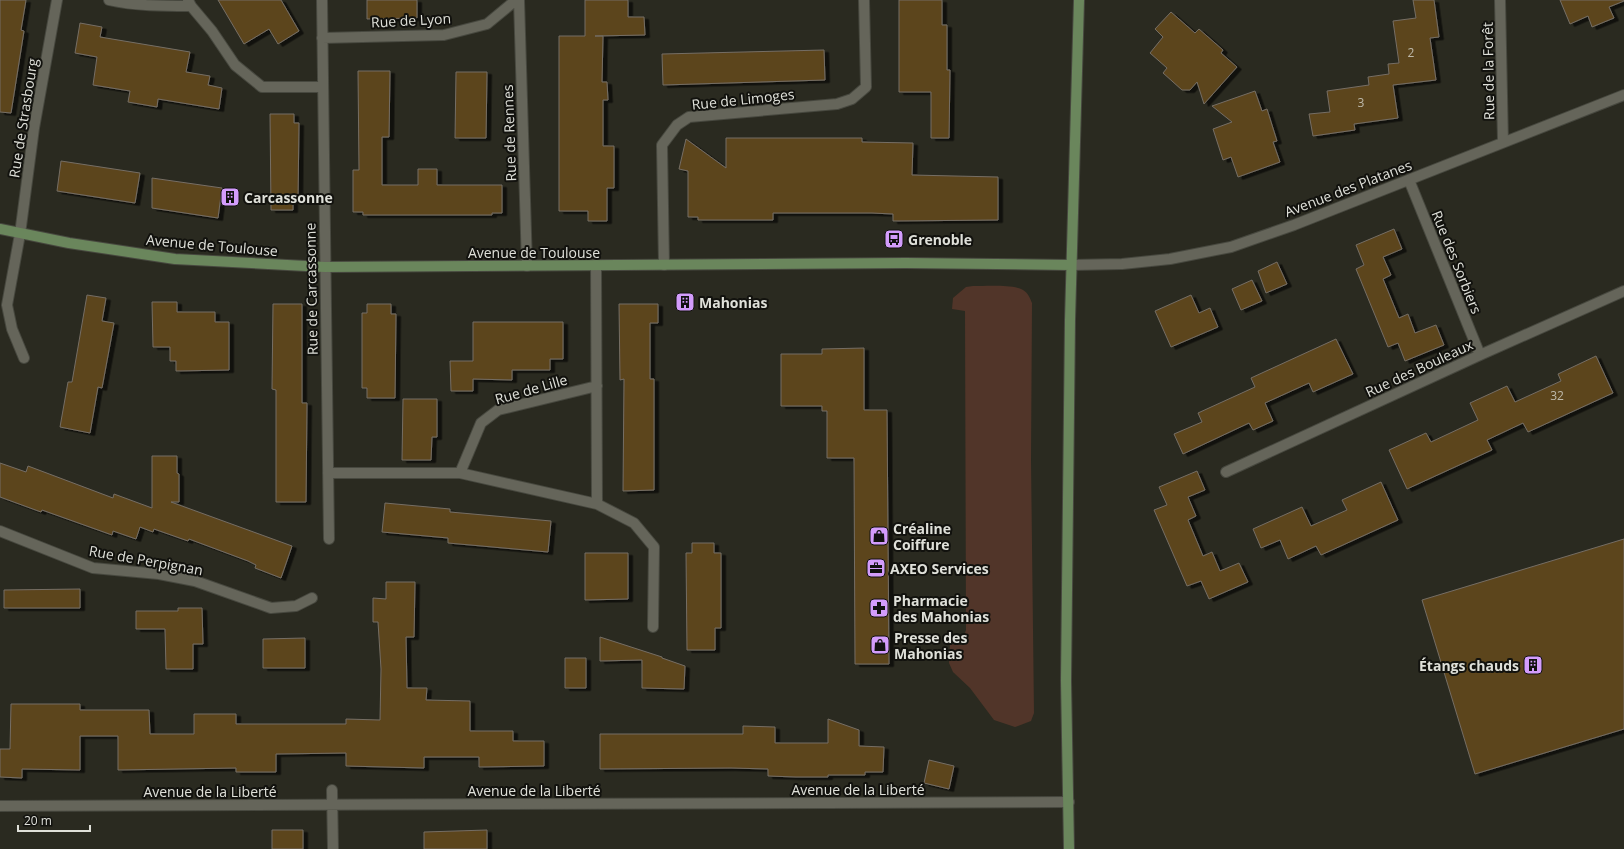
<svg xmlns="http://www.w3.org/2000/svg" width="1624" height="849" font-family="'Open Sans',sans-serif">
  <defs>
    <filter id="shadow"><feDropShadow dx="4.5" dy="2.5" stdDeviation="0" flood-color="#0009"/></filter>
  </defs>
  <rect width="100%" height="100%" fill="#2a2a20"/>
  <path fill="#513529" d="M 973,286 C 985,286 1014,284 1023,290 C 1028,293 1030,298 1032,303 L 1031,460 L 1034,713 L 1031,721 L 1015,727 L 994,720 L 970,688 L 953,672 L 949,663 L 950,642 L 961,645 L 966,630 L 965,311 L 952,309 L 953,298 L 966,287 Z"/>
  <path fill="#5c441f" stroke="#756e64" filter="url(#shadow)" d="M 0,0 L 26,0 L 21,30 L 24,31 L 11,113 L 0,112 Z
    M 218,0 L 281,0 L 299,31 L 278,44 L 269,29 L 244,44 Z
    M 367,0 L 417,0 L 417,18 L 367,19 Z
    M 585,0 L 628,0 L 628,17 L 644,17 L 645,35 L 595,36 L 603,36 L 602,82 L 607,82 L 608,100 L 603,100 L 603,146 L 614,146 L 614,188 L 607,188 L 607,221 L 588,221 L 588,211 L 559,211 L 559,36 L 585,36 Z
    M 899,0 L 942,0 L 942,25 L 947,25 L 947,70 L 950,70 L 949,138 L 931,138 L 931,92 L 899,92 Z
    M 1413,0 L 1434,0 L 1439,37 L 1430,38 L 1436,80 L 1393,85 L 1398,118 L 1354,124 L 1355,130 L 1313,136 L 1309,114 L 1330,112 L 1327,91 L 1369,85 L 1368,77 L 1389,74 L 1388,64 L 1399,63 L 1393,21 L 1416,18 Z
    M 1560,0 L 1624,0 L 1624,1 L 1609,7 L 1614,18 L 1592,27 L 1588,16 L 1570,24 Z
    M 1171,12 L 1195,33 L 1199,29 L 1223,50 L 1221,53 L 1237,67 L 1204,104 L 1197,82 L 1190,90 L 1182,90 L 1163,73 L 1167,68 L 1150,53 L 1163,37 L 1155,29 Z
    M 80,23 L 102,27 L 100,37 L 190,52 L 186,72 L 210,76 L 208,85 L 222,88 L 219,109 L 158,99 L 157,107 L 128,102 L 130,91 L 93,85 L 97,57 L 75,53 Z
    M 824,50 L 825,80 L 663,85 L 662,54 Z
    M 358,71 L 390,71 L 389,137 L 382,137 L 382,185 L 418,185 L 418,169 L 437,169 L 437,185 L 502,185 L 502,213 L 492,213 L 492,215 L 363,215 L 363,212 L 353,212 L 353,170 L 359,170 Z
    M 456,72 L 487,72 L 486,138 L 455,138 Z
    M 1255,91 L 1262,111 L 1267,109 L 1277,141 L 1273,142 L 1280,162 L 1238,177 L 1231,157 L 1223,160 L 1213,129 L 1232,122 L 1212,106 Z
    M 270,114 L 294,114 L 294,123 L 299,123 L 298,200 L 293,200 L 293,210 L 271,210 Z
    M 726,138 L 862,138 L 862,142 L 913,143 L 912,175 L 998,177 L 998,220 L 893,221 L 893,214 L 872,213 L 773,213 L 773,220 L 698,220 L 698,217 L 688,217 L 688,171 L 679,169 L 686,139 L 726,168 Z
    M 61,161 L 140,173 L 135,203 L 57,191 Z
    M 152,178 L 222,188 L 218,218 L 152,208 Z
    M 1394,229 L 1402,249 L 1383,257 L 1391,275 L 1383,279 L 1399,318 L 1408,314 L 1415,333 L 1436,325 L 1444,345 L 1405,361 L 1398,343 L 1388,347 L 1356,269 L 1364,265 L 1356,245 Z
    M 1277,262 L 1287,284 L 1266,293 L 1258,271 Z
    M 1252,280 L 1262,301 L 1241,310 L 1232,289 Z
    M 87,295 L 106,298 L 102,321 L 114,323 L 102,388 L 98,387 L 90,433 L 60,427 L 68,382 L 72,382 Z
    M 1191,295 L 1199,313 L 1210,308 L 1218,327 L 1171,347 L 1155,311 Z
    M 152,302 L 177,302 L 177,312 L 215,312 L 215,322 L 229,322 L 229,370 L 176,371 L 176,361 L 170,361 L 170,347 L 153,347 Z
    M 273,304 L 302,304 L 302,403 L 307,403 L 306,502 L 276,502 L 276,390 L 272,389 Z
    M 367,304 L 391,304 L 391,314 L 396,314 L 395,398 L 367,398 L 367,388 L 362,388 L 362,313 L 367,313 Z
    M 619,304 L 658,304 L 658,323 L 650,323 L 650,379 L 654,379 L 654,490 L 623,491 L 624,379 L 620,380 Z
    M 473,322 L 563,322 L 563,359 L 550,359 L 550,370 L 512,370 L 512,380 L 473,379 L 473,391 L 451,391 L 450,361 L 473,361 Z
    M 1336,339 L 1353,374 L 1313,392 L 1309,383 L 1265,403 L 1273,421 L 1253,430 L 1249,423 L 1183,454 L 1174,434 L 1202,422 L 1198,413 L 1255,387 L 1251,378 Z
    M 864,348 L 864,410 L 887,410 L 889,664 L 855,664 L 854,458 L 827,458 L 827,411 L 822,411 L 822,406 L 781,406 L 781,354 L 822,354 L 822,349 Z
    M 1596,356 L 1613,393 L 1528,432 L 1523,423 L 1487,440 L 1492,450 L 1407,489 L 1389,450 L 1426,433 L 1431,442 L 1478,420 L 1470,403 L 1507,386 L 1515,402 L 1561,381 L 1558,374 Z
    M 403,399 L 437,399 L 437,437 L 432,437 L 431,460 L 402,460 Z
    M 152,456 L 177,456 L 177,473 L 179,474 L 179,502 L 171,502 L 292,546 L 281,578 L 255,568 L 256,565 L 248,561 L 189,539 L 188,541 L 154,529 L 153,532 L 140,527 L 136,539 L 113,531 L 112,535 L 42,510 L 41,512 L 0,497 L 0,463 L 26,472 L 28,466 L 113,498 L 114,494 L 152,508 Z
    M 1197,471 L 1205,490 L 1188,497 L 1196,516 L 1188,520 L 1203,556 L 1212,552 L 1220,571 L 1239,563 L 1248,582 L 1209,599 L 1201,581 L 1187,586 L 1154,510 L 1167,505 L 1159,487 Z
    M 1381,482 L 1398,520 L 1321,555 L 1316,546 L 1288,559 L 1280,540 L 1261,548 L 1253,529 L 1302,507 L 1311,526 L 1347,510 L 1342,500 Z
    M 385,503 L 450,509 L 450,512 L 551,521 L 548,552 L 448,543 L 448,538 L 382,532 Z
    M 1624,539 L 1624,729 L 1475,774 L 1422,600 Z
    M 692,543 L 714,543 L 714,553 L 721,553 L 721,628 L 715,628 L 715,650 L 687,650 L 686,553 L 692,553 Z
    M 585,553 L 628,553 L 628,599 L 585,600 Z
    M 386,582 L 415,582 L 414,637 L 406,637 L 407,688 L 427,688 L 426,700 L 470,701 L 470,731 L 513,731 L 513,741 L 544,741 L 544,766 L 479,767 L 479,757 L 424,757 L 424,768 L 346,766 L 346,753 L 276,754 L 276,772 L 236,772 L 236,768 L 118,770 L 118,736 L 80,736 L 80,770 L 22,769 L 22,778 L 0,777 L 0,749 L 10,749 L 11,704 L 80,704 L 80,710 L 149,710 L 150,734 L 194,734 L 194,714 L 236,714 L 236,724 L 346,724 L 346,719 L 380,720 L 381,669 L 378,622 L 373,622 L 373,598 L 386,599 Z
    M 80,589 L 80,608 L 4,608 L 4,590 Z
    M 178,608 L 202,608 L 203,644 L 193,644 L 193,669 L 166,669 L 165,629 L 136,629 L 136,611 L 178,611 Z
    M 600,637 L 662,657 L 662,658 L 685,666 L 684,689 L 642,688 L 642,660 L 600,661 Z
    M 305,638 L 305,668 L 263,668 L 263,639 Z
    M 565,658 L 586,658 L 586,688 L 565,688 Z
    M 828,719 L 859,730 L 859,746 L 884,747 L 883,772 L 865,772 L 865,775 L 828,775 L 828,777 L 796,777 L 768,776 L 768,769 L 731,768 L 600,769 L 600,734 L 743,734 L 743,726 L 775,727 L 775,743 L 828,743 Z
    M 929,760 L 954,766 L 949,789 L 924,783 Z
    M 272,830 L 303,830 L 303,849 L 272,849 Z
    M 487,830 L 487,849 L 424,849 L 424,832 Z"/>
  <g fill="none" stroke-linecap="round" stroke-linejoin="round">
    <defs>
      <path id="street" d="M 109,0 C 136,6 163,6 191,6
        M 188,0 L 191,6 L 212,31 L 235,65 L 262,87 L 323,87
        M 322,0 L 329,539
        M 519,0 L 527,266
        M 1500,0 L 1503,142
        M 322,38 L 444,35 L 487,24 L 516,0
        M 1409,180 L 1480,355
        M 596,265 L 597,504
        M 664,265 L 662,145 L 677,125 L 689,117 L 837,104 L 852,99 L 866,87 L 864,0
        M 1071,265 L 1122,264 L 1170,259 L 1231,247 L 1294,225 L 1624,95
        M 24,358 L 12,329 L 7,305 L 20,234 L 34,128 L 57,0
        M 1226,472 L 1480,355 L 1624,291
        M 328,473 L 460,473 L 597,504 L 634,523 L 654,547 L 653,627
        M 460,473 L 481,423 L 498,410 L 597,386
        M 0,531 L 93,568 L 159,574 L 195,581 L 271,608 L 296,606 L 312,598
        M 332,790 L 333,849
        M 0,806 L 1069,802"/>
      <path id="secondary" d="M 0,229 L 69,243 L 175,259 L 325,267 L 906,263 L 1071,265
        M 1069,849 L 1066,681 L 1070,320 L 1079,0"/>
    </defs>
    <use href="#street" stroke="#47483f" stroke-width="12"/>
    <use href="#secondary" stroke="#47483f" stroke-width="12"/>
    <use href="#street" stroke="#65655a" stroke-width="10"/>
    <use href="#secondary" stroke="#6a865c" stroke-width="10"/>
  </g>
  <defs>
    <symbol id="building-square" viewBox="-11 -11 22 22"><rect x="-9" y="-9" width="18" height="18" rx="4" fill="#d39cfc" stroke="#12120e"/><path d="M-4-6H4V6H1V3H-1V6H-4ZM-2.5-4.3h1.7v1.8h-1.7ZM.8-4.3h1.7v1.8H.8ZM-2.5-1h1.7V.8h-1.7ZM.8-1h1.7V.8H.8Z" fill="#111"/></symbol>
    <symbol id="bus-square" viewBox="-11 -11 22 22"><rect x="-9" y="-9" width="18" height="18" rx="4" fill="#d39cfc" stroke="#12120e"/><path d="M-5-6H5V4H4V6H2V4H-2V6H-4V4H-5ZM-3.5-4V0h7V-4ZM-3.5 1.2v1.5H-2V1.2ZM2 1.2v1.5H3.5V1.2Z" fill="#111"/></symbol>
    <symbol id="shop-square" viewBox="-11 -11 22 22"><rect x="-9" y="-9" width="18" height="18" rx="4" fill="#d39cfc" stroke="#12120e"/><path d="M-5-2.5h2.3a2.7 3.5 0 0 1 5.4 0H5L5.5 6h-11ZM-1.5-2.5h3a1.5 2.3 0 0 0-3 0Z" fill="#111"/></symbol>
    <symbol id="office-square" viewBox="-11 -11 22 22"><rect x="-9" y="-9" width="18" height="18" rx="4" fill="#d39cfc" stroke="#12120e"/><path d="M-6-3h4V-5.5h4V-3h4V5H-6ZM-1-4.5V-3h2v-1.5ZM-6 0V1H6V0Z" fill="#111"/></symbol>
    <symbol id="pharmacy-square" viewBox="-11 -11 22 22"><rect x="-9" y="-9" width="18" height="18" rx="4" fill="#d39cfc" stroke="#12120e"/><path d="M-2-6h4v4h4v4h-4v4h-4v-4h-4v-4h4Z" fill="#111"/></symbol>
  </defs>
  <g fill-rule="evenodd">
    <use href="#building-square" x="219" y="186" width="22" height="22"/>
    <use href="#bus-square" x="883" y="228" width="22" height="22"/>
    <use href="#building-square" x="674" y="291" width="22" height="22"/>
    <use href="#shop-square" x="868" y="525" width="22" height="22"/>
    <use href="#office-square" x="865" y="557" width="22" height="22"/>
    <use href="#pharmacy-square" x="868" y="597" width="22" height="22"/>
    <use href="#shop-square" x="869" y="634" width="22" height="22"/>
    <use href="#building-square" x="1522" y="654" width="22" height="22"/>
  </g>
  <g text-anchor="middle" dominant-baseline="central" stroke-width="4" stroke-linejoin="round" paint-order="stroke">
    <g font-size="12" fill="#beb9aa">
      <text x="1411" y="52">2</text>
      <text x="1361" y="102">3</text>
      <text x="1557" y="395">32</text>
    </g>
    <g font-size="14" fill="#dfe0d9" stroke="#12120e">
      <text transform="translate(411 20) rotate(-3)">Rue de Lyon</text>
      <text transform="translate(1488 71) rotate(-91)">Rue de la Forêt</text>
      <text transform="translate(743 99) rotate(-6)">Rue de Limoges</text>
      <text transform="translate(23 118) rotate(-81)">Rue de Strasbourg</text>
      <text transform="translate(509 133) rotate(-92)">Rue de Rennes</text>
      <text transform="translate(1348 188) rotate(-21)">Avenue des Platanes</text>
      <text transform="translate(212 245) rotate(5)">Avenue de Toulouse</text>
      <text x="534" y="252">Avenue de Toulouse</text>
      <text transform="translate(1457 262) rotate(68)">Rue des Sorbiers</text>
      <text transform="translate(311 289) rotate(-91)">Rue de Carcassonne</text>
      <text transform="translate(1419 368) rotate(-25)">Rue des Bouleaux</text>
      <text transform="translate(531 389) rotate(-16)">Rue de Lille</text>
      <text transform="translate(146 560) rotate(10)">Rue de Perpignan</text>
      <text x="858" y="789">Avenue de la Liberté</text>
      <text x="534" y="790">Avenue de la Liberté</text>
      <text x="210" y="791">Avenue de la Liberté</text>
    </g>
    <g font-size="14" font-weight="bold" fill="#dfe0d9" stroke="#12120e" text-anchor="start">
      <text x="244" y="197">Carcassonne</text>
      <text x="908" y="239">Grenoble</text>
      <text x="699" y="302">Mahonias</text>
      <text x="893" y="528">Créaline<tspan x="893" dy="16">Coiffure</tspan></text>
      <text x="890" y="568">AXEO Services</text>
      <text x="893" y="600">Pharmacie<tspan x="893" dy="16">des Mahonias</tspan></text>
      <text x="894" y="637">Presse des<tspan x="894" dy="16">Mahonias</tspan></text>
      <text x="1519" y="665" text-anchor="end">Étangs chauds</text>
    </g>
  </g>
  <path d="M18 825v6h72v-6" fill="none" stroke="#dfe0d9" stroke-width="2"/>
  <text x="24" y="825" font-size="12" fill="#dfe0d9" stroke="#12120e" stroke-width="3" paint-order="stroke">20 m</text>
</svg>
